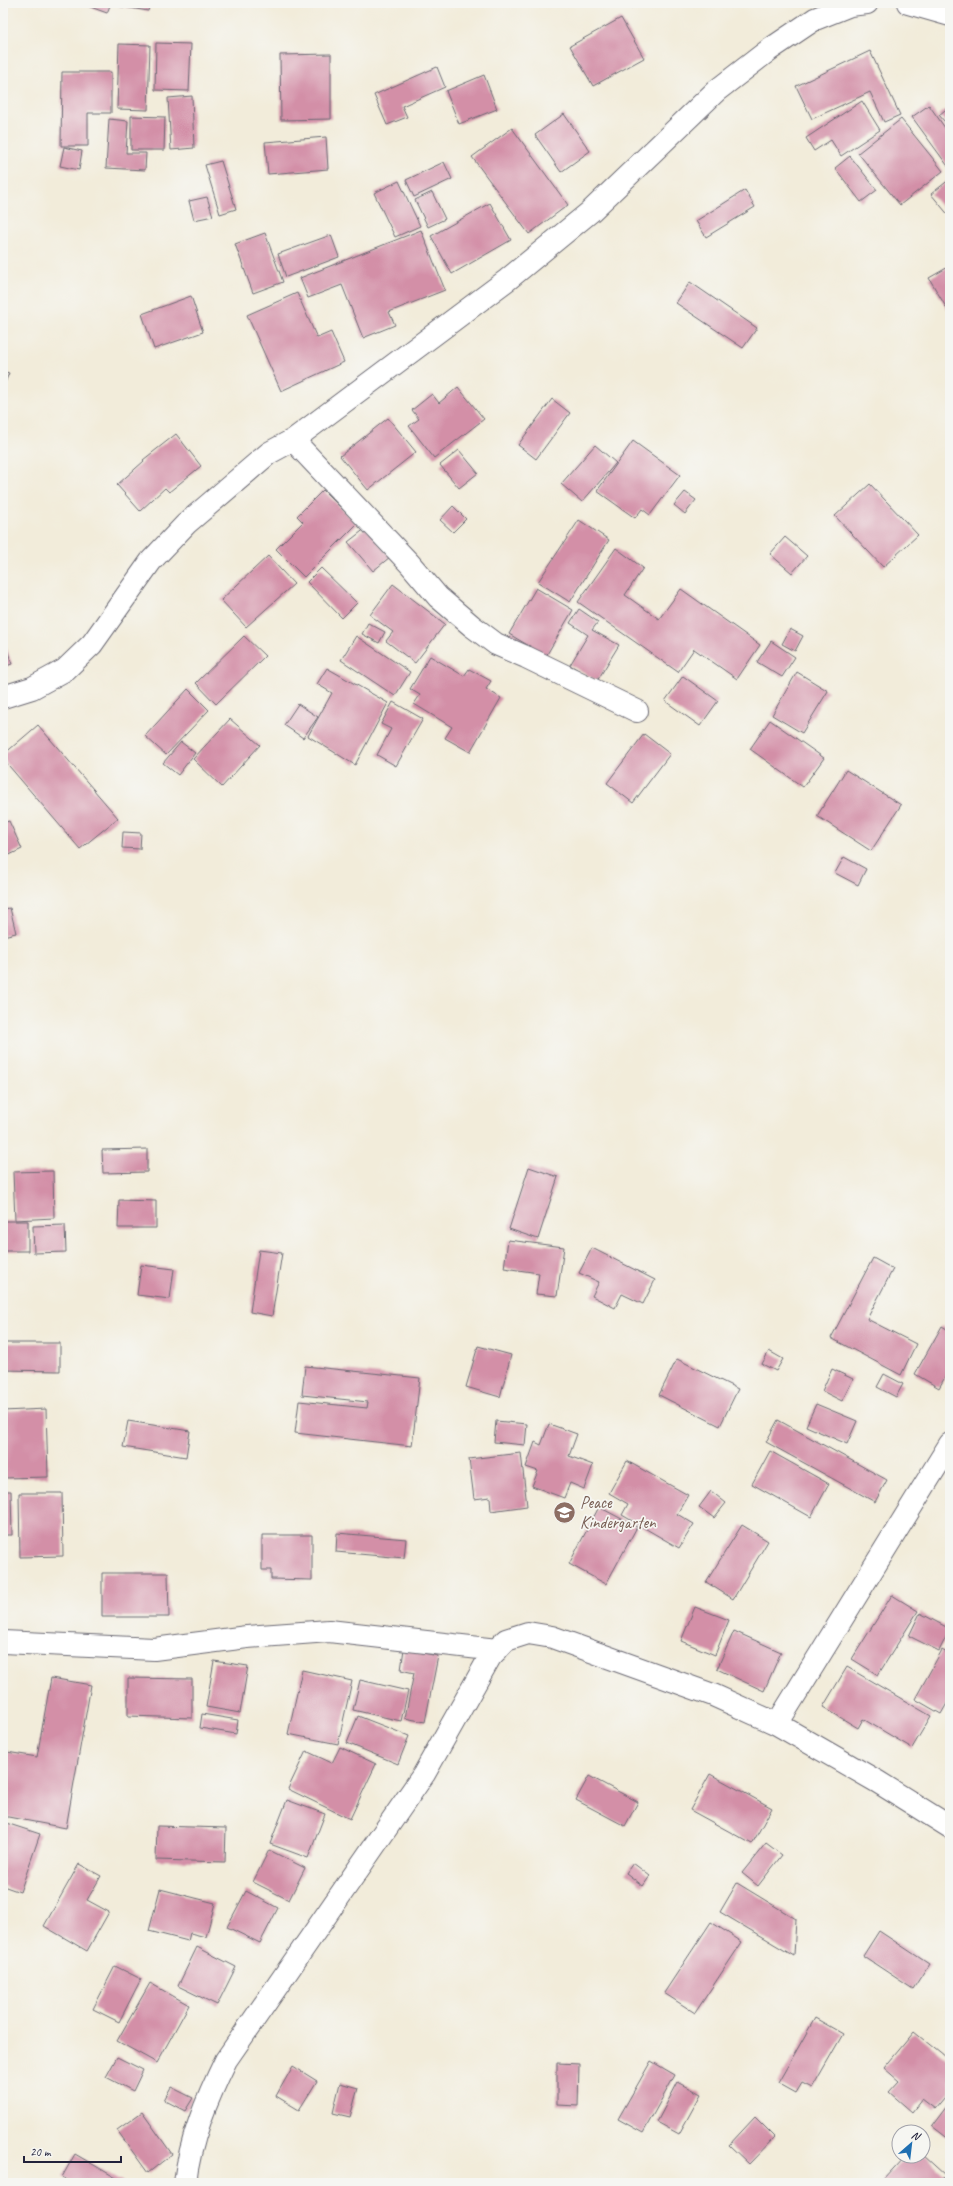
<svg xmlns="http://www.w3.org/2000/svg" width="953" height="2186" font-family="Caveat,sans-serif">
  <rect width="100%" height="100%" fill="#f6f6f2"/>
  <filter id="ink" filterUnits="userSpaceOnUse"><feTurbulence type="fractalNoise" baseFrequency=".025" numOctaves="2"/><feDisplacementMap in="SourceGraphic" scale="8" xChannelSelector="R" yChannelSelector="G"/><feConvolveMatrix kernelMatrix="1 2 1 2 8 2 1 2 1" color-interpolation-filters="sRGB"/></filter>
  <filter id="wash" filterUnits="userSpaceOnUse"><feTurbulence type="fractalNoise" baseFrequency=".012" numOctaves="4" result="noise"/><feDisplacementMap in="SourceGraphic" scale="16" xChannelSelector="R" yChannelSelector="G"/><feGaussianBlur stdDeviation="0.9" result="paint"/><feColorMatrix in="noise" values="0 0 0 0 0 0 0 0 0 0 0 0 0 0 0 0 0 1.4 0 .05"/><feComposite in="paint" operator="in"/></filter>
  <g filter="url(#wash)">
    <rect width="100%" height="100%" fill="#f2ecda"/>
    <g id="blocks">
      <path fill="#d38fa7" d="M 86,3 L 111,3 L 107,13 L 85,5 Z
        M 118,3 L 150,3 L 148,11 L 118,6 Z
        M 627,3 L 638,3 L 631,8 Z
        M 621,18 L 644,58 L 593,86 L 570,46 Z
        M 156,43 L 191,44 L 189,91 L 155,90 Z
        M 119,44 L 150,45 L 148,110 L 117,109 Z
        M 870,51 L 900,115 L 884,122 L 870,92 L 812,119 L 796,86 Z
        M 331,54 L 331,119 L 281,120 L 280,55 Z
        M 437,67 L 445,87 L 402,106 L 407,117 L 387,125 L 374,95 Z
        M 62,72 L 111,72 L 111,113 L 88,113 L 88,146 L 61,146 Z
        M 484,75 L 497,109 L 459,124 L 446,91 Z
        M 192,96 L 194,148 L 171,150 L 168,98 Z
        M 862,101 L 880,130 L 841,156 L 831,140 L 814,151 L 806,138 Z
        M 929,105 L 950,135 L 950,169 L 912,117 Z
        M 950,106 L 950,128 L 939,115 Z
        M 564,114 L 590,151 L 561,172 L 535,135 Z
        M 131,116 L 165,117 L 164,150 L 131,150 Z
        M 109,119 L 128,121 L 126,153 L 146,153 L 145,170 L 106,168 Z
        M 901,119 L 943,171 L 900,205 L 858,153 Z
        M 512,128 L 568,205 L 529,234 L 472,157 Z
        M 326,137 L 328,169 L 268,174 L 265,142 Z
        M 64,147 L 82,151 L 79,170 L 60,166 Z
        M 850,156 L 877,190 L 861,202 L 835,168 Z
        M 221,161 L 236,209 L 220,214 L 205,165 Z
        M 444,162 L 452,179 L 414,197 L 406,180 Z
        M 950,179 L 950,217 L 931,194 Z
        M 399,181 L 420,226 L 395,237 L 374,193 Z
        M 745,190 L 755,207 L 706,237 L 696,221 Z
        M 432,192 L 445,219 L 428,227 L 415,200 Z
        M 207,197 L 213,216 L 194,220 L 189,201 Z
        M 490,203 L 511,240 L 452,274 L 431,236 Z
        M 421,230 L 445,290 L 389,312 L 395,325 L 363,338 L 342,285 L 308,298 L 300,278 Z
        M 265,233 L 283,282 L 253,293 L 235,244 Z
        M 331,235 L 339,257 L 286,277 L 278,254 Z
        M 950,266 L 950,314 L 929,278 Z
        M 690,282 L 757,328 L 743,348 L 676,303 Z
        M 297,293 L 317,338 L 331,332 L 344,362 L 281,391 L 247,315 Z
        M 191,296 L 203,332 L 154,349 L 142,314 Z
        M 3,371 L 9,373 L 3,388 Z
        M 458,387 L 484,419 L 434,458 L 409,426 L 419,419 L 412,410 L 432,394 L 439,403 Z
        M 552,399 L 570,413 L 536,459 L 518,445 Z
        M 388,418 L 416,452 L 368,490 L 340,456 Z
        M 176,434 L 201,466 L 169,492 L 165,488 L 140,511 L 117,485 L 144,461 L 143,460 Z
        M 633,441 L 680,475 L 650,515 L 642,509 L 635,518 L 597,491 Z
        M 595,445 L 616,463 L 582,502 L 561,484 Z
        M 459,450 L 478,473 L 459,488 L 440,465 Z
        M 870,484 L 918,535 L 883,567 L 835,516 Z
        M 323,490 L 357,524 L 304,577 L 276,549 L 303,522 L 297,516 Z
        M 685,492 L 696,500 L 685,514 L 674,505 Z
        M 453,506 L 466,519 L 453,532 L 440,520 Z
        M 579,520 L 609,540 L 570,602 L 538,582 Z
        M 366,528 L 390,557 L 373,571 L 348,542 Z
        M 785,537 L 807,556 L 792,573 L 770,554 Z
        M 616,548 L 643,568 L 625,595 L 659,619 L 681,589 L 760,645 L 737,679 L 694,649 L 678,672 L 578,602 Z
        M 268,556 L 294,584 L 246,627 L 221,600 Z
        M 321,568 L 357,603 L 342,618 L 307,582 Z
        M 393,584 L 445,624 L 415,663 L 386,641 L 393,632 L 370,615 Z
        M 536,588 L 573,610 L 546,656 L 509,634 Z
        M 579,609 L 598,622 L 592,630 L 619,645 L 597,681 L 570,665 L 588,635 L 570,623 Z
        M 368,623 L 385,632 L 379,643 L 362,634 Z
        M 790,629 L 803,636 L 795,651 L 782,644 Z
        M 244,636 L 265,656 L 216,704 L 196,683 Z
        M 356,636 L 410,672 L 395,696 L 341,660 Z
        M 3,638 L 12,664 L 3,667 Z
        M 771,641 L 795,657 L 782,677 L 757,662 Z
        M 430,656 L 464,676 L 469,669 L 491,681 L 486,689 L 501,698 L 470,752 L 445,738 L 452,727 L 414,704 L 420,695 L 410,689 Z
        M 327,668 L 388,703 L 355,765 L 308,736 L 332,693 L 317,684 Z
        M 797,672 L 828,691 L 802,733 L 772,715 Z
        M 683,676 L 718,701 L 700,726 L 665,701 Z
        M 188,689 L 209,710 L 166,755 L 145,736 Z
        M 393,702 L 423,719 L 396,766 L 377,755 L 391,729 L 381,724 Z
        M 298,704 L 318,717 L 303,738 L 284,725 Z
        M 230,719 L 260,745 L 222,787 L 193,759 Z
        M 770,720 L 824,758 L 803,787 L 750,749 Z
        M 38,725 L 118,818 L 80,849 L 3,759 L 3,755 Z
        M 644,734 L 670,754 L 633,803 L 607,783 Z
        M 181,742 L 195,753 L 178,775 L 163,763 Z
        M 846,770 L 901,805 L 871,851 L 817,816 Z
        M 9,821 L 22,849 L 3,858 L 3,823 Z
        M 123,832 L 141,833 L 140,849 L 122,848 Z
        M 844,857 L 866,869 L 858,885 L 835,873 Z
        M 10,908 L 16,933 L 3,936 L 3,909 Z
        M 147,1149 L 147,1172 L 103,1173 L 102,1150 Z
        M 529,1167 L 558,1177 L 538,1239 L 509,1229 Z
        M 53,1171 L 54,1218 L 15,1220 L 13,1172 Z
        M 119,1200 L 156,1201 L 156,1228 L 118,1228 Z
        M 3,1221 L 28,1221 L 28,1251 L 3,1251 Z
        M 65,1225 L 66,1252 L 34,1253 L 33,1226 Z
        M 508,1240 L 564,1247 L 557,1296 L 536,1294 L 539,1273 L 504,1268 Z
        M 592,1248 L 655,1280 L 643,1304 L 622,1294 L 615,1308 L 592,1296 L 599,1282 L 579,1273 Z
        M 259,1250 L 282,1253 L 272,1316 L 250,1312 Z
        M 873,1258 L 893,1269 L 867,1319 L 916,1344 L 901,1375 L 831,1338 Z
        M 141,1265 L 174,1269 L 170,1299 L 137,1295 Z
        M 942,1326 L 950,1331 L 950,1368 L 939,1388 L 915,1374 Z
        M 3,1343 L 60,1343 L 60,1371 L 3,1370 Z
        M 478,1346 L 511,1355 L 500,1397 L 466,1387 Z
        M 769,1351 L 783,1359 L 776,1371 L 762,1364 Z
        M 677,1359 L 738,1389 L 720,1426 L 659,1395 Z
        M 305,1366 L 420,1378 L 412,1446 L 295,1433 L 299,1401 L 367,1408 L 368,1402 L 302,1395 Z
        M 832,1369 L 853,1379 L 842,1401 L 822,1391 Z
        M 884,1374 L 903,1384 L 896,1397 L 877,1387 Z
        M 816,1404 L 857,1421 L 847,1444 L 806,1426 Z
        M 46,1409 L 48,1477 L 3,1478 L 3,1411 Z
        M 778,1420 L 887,1480 L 875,1502 L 766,1442 Z
        M 128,1421 L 190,1431 L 186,1457 L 123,1447 Z
        M 496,1421 L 527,1424 L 525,1445 L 494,1442 Z
        M 549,1424 L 577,1434 L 569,1456 L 593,1465 L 584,1489 L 570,1483 L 564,1498 L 532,1486 L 538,1471 L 526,1467 L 535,1442 L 541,1445 Z
        M 770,1451 L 829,1484 L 811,1517 L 752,1484 Z
        M 521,1453 L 527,1506 L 491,1511 L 490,1497 L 474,1499 L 469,1459 Z
        M 627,1461 L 688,1495 L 677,1514 L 694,1524 L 679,1548 L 622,1515 L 628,1504 L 609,1493 Z
        M 3,1491 L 11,1491 L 12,1535 L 3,1535 Z
        M 711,1491 L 726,1503 L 714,1518 L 699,1507 Z
        M 19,1493 L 62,1493 L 63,1556 L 20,1557 Z
        M 599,1507 L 637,1527 L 606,1584 L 569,1564 Z
        M 742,1525 L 768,1541 L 733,1599 L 706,1582 Z
        M 337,1533 L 406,1539 L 404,1558 L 336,1552 Z
        M 262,1535 L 312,1535 L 312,1580 L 271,1579 L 271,1570 L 262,1570 Z
        M 102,1573 L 168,1573 L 169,1617 L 102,1617 Z
        M 892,1595 L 918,1611 L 878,1675 L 852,1659 Z
        M 695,1607 L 729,1620 L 715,1655 L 681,1641 Z
        M 920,1613 L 950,1629 L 939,1651 L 909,1636 Z
        M 734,1631 L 781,1652 L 764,1691 L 717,1669 Z
        M 404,1649 L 438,1656 L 425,1722 L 405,1718 L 414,1673 L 401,1670 Z
        M 942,1650 L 950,1655 L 950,1698 L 941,1714 L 915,1699 Z
        M 214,1661 L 248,1666 L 240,1713 L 206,1707 Z
        M 847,1667 L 931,1716 L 912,1748 L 863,1719 L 858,1728 L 823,1707 Z
        M 302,1670 L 352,1681 L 338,1744 L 288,1734 Z
        M 51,1678 L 91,1685 L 66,1828 L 3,1816 L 3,1777 L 7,1752 L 37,1757 Z
        M 128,1678 L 192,1679 L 192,1718 L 128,1716 Z
        M 360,1680 L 408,1691 L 401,1721 L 353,1710 Z
        M 202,1714 L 238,1720 L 236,1734 L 200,1728 Z
        M 358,1716 L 409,1736 L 398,1764 L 347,1743 Z
        M 340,1747 L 376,1764 L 350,1819 L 288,1789 L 306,1751 L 332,1763 Z
        M 710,1774 L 772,1808 L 752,1844 L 690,1810 Z
        M 589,1776 L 638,1802 L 625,1826 L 576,1800 Z
        M 287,1800 L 325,1814 L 308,1858 L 270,1844 Z
        M 3,1822 L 40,1834 L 20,1892 L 3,1886 Z
        M 157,1826 L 226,1828 L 225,1862 L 156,1860 Z
        M 766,1843 L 782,1855 L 758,1886 L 742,1873 Z
        M 269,1850 L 305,1868 L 289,1900 L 253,1882 Z
        M 633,1863 L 650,1876 L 643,1886 L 626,1873 Z
        M 79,1864 L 101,1876 L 87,1900 L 109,1912 L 87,1951 L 44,1926 Z
        M 737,1883 L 796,1919 L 794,1956 L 720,1912 Z
        M 160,1889 L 215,1903 L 206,1937 L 190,1933 L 188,1941 L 149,1931 Z
        M 246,1891 L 278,1908 L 260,1943 L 227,1927 Z
        M 711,1922 L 742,1942 L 695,2013 L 664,1993 Z
        M 879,1931 L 929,1964 L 913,1989 L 863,1956 Z
        M 197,1947 L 236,1967 L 217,2005 L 178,1986 Z
        M 115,1966 L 141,1979 L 119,2022 L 93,2009 Z
        M 150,1983 L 189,2005 L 157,2063 L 117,2041 Z
        M 815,2018 L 843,2034 L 812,2088 L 802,2083 L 796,2093 L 778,2083 Z
        M 914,2032 L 950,2061 L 950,2091 L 935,2109 L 922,2099 L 912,2112 L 889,2092 L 899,2081 L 884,2068 Z
        M 117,2057 L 143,2070 L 133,2091 L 106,2077 Z
        M 651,2061 L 675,2075 L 643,2133 L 618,2119 Z
        M 557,2063 L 579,2064 L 578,2106 L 557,2105 Z
        M 293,2066 L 317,2081 L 299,2110 L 276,2096 Z
        M 678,2082 L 701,2094 L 679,2134 L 657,2122 Z
        M 340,2083 L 358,2088 L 350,2117 L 333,2113 Z
        M 171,2087 L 193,2098 L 185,2111 L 164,2100 Z
        M 950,2102 L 950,2140 L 932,2126 Z
        M 142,2112 L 172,2154 L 148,2173 L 117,2130 Z
        M 755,2117 L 775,2137 L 749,2164 L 729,2145 Z
        M 75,2154 L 123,2182 L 122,2183 L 73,2183 L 62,2177 Z
        M 923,2155 L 946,2176 L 939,2183 L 886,2183 L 883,2181 L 906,2156 Z"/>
    </g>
  </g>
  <g filter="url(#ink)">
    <use href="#blocks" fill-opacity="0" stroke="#6b6973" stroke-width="1"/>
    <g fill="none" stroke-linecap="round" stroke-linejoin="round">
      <defs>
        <path id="minor" d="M 908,3 L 950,15
          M 293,440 L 410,564 L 438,597 L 472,626 L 496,644 L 526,657 L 637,711
          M 3,697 L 32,688 L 65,670 L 92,644 L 151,561 L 186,524 L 269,453 L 293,440 L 507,280 L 590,212 L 716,91 L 769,50 L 815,19 L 850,5 L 867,3
          M 3,1642 L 154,1649 L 247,1637 L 329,1631 L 497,1650
          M 777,1724 L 950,1444
          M 185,2183 C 190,2139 207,2099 226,2060 L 424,1774 L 490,1657 L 506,1640 L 528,1633 L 552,1637 L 713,1695 L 777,1724 L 878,1782 L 950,1827"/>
      </defs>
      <use href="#minor" stroke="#6b6973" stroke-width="24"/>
      <use href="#minor" stroke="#fff" stroke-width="22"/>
    </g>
  </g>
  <defs>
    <symbol id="school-disc" viewBox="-11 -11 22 22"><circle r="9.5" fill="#8d6e63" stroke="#f6f6f2"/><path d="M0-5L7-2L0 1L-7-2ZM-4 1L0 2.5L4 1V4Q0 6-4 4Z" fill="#fff"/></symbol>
  </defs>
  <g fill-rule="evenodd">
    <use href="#school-disc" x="552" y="1500" width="25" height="25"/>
  </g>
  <g text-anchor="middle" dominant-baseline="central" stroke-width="3.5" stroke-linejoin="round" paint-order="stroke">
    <g font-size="17" fill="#785e54" stroke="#f6f6f2" text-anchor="start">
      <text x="580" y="1502">Peace<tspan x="580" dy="20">Kindergarten</tspan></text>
    </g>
  </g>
  <rect width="953" height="2186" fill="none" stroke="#f6f6f2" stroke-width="16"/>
  <g transform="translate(911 2144) rotate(28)"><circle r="19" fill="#f6f6f2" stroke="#a1a1a9"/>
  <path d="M0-3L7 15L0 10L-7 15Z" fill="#1f6fb2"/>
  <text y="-6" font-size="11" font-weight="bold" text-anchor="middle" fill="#22223b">N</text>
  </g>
  <path d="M24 2156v6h97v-6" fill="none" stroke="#22223b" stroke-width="2"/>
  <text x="30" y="2156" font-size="12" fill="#22223b" stroke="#f6f6f2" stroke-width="3" paint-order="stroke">20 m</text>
</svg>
